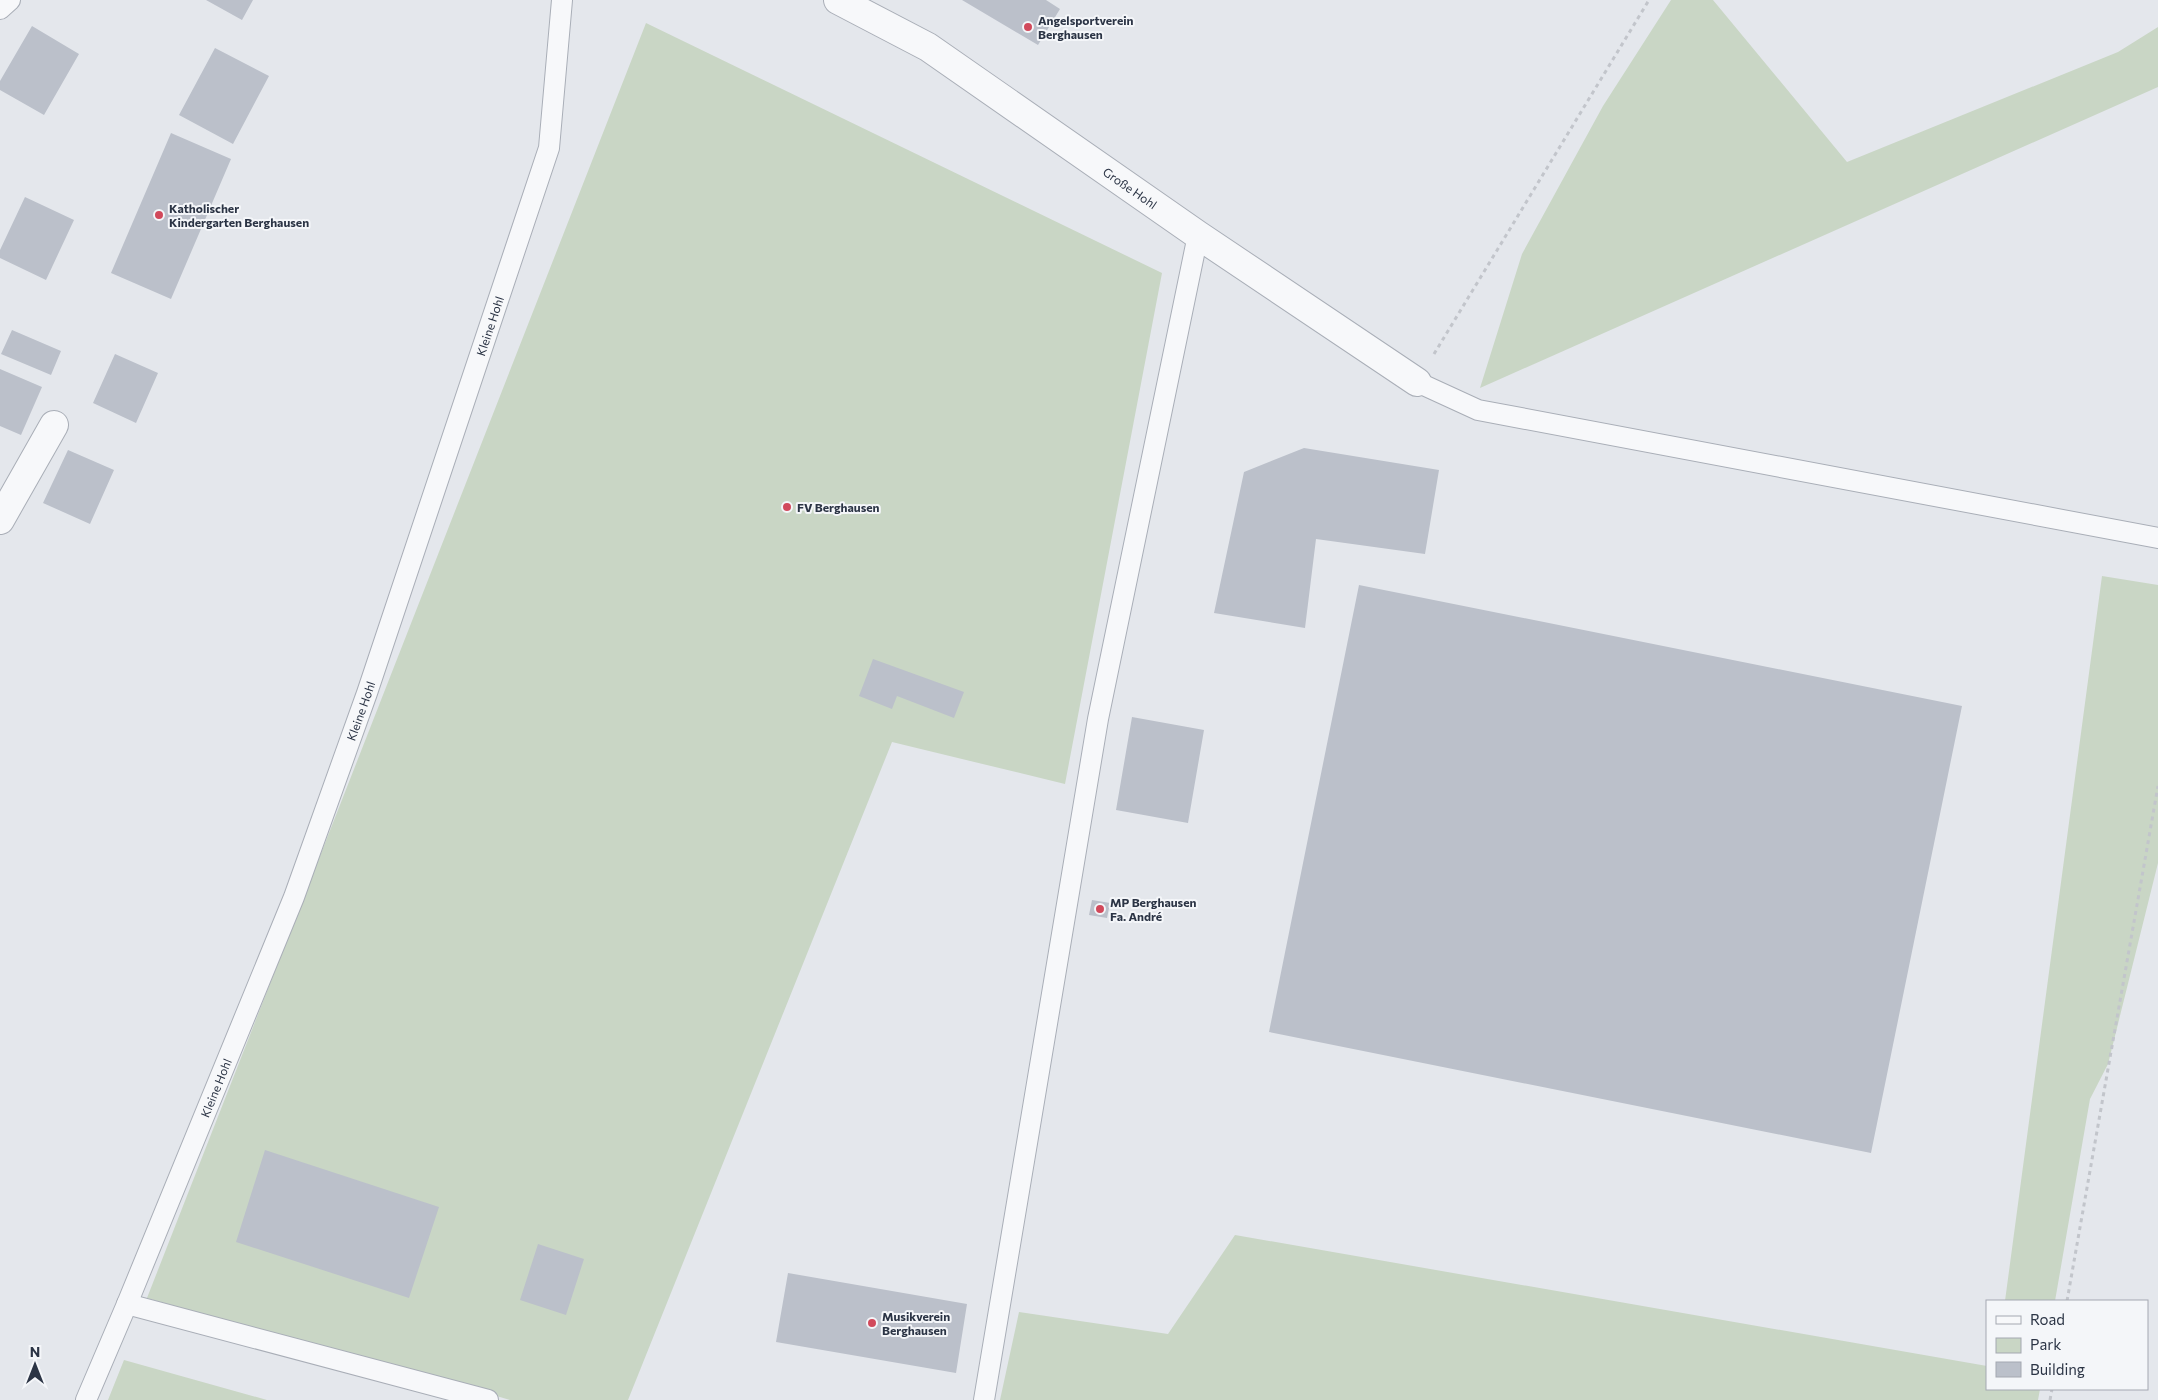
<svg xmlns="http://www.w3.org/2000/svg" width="2158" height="1400" font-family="Commissioner,sans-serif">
  <rect width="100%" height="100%" fill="#e4e7ec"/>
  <path fill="#c9d6c5" d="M 1671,0 L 1713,0 L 1847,162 L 2118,52 L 2158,27 L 2158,87 L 1480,388 L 1522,254 L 1603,106 Z
    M 646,23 L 1162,273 L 1065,784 L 892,742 L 628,1400 L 510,1400 L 426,1375 L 403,1373 L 147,1298 Z
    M 2102,576 L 2158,585 L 2158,863 L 2108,1064 L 2090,1099 L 2055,1301 L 2005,1301 Z
    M 1235,1235 L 1987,1366 L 1987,1389 L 2040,1389 L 2038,1400 L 1000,1400 L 1019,1312 L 1168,1334 Z
    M 124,1360 L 267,1400 L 108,1400 Z"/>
  <path fill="#bbc0ca" d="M 206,0 L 253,0 L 242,20 Z
    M 962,0 L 1046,0 L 1060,9 L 1038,45 Z
    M 32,26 L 79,54 L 44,115 L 0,90 L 0,81 Z
    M 215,48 L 269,76 L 233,144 L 179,115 Z
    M 171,133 L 231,159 L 171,299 L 111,273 Z
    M 25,197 L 74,220 L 46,280 L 0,258 L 0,250 Z
    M 12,330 L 61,351 L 51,375 L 1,354 Z
    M 115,354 L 158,373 L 136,423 L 93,403 Z
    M 0,369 L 42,387 L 21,435 L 0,426 Z
    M 1304,448 L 1439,470 L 1425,554 L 1316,539 L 1305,628 L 1214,613 L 1244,472 Z
    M 68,450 L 114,470 L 90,524 L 43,503 Z
    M 1359,585 L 1962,706 L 1871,1153 L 1269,1032 Z
    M 873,659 L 964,692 L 954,718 L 897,696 L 892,709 L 859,696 Z
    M 1132,717 L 1204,730 L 1188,823 L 1116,810 Z
    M 1092,900 L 1110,903 L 1107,918 L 1089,915 Z
    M 265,1150 L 439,1207 L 409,1298 L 236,1242 Z
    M 538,1244 L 584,1259 L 566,1315 L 520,1300 Z
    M 788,1273 L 967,1304 L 956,1373 L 776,1342 Z"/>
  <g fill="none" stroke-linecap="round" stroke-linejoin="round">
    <defs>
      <g id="lane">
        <path d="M 0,9 L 10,0"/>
        <path d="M 1417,382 L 1478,410 L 2158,538"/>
        <path d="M 127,1304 L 488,1400"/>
        <path id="s1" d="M 86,1400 L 127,1304 L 294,897 L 367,693 L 549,148 L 562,0"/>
        <path d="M 984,1400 L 1098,719 L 1198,235"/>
      </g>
      <g id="street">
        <path id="s2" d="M 838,0 L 928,47 L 1198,235 L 1417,382"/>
        <path d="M 0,520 L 54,425"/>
      </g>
    </defs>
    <use href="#lane" stroke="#a9aeb7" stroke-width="22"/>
    <use href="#street" stroke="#a9aeb7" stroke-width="30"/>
    <path stroke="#c2c5cb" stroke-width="3" stroke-dasharray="4 4" stroke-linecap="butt" d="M 1434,354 L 1649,0
      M 2067,1301 L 2158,786
      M 2050,1400 L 2052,1389"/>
    <use href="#lane" stroke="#f7f8fa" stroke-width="20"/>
    <use href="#street" stroke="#f7f8fa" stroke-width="28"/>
  </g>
  <g fill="#d1495b" stroke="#f4f6f9" stroke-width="2">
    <circle cx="1028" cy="27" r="5"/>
    <circle cx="159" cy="215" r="5"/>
    <circle cx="787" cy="507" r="5"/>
    <circle cx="1100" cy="909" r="5"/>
    <circle cx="872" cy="1323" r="5"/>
  </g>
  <g text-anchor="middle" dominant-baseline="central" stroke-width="4" stroke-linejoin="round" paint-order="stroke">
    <g font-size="12" font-weight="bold" fill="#2b3445" stroke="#f4f6f9" text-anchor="start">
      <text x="1038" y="20">Angelsportverein<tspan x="1038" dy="14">Berghausen</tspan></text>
      <text x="169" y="208">Katholischer<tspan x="169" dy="14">Kindergarten Berghausen</tspan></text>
      <text x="797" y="507">FV Berghausen</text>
      <text x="1110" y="902">MP Berghausen<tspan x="1110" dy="14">Fa. André</tspan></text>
      <text x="882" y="1316">Musikverein<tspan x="882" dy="14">Berghausen</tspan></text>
    </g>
    <g font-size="12" fill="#2b3445" stroke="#f4f6f9">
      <text stroke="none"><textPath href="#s2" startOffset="348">Große Hohl</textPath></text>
      <text stroke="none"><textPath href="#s1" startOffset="1148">Kleine Hohl</textPath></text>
      <text stroke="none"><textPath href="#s1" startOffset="742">Kleine Hohl</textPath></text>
      <text stroke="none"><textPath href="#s1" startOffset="338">Kleine Hohl</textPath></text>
    </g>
  </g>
  <rect x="1986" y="1300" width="162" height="90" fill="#f4f6f9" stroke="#a4a8b1"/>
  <rect x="1996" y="1316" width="25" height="8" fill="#f7f8fa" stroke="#a4a8b1"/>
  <text x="2030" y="1325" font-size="15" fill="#2b3445">Road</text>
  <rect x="1996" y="1338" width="25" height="15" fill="#c9d6c5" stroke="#a4a8b1"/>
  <text x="2030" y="1350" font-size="15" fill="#2b3445">Park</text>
  <rect x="1996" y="1362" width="25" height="15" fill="#bbc0ca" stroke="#a4a8b1"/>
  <text x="2030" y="1375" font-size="15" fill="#2b3445">Building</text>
  <g transform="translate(35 1365)" stroke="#f4f6f9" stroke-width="4" paint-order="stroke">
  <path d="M0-4L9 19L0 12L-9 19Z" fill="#2b3445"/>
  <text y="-8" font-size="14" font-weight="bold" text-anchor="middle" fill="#2b3445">N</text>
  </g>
</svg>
